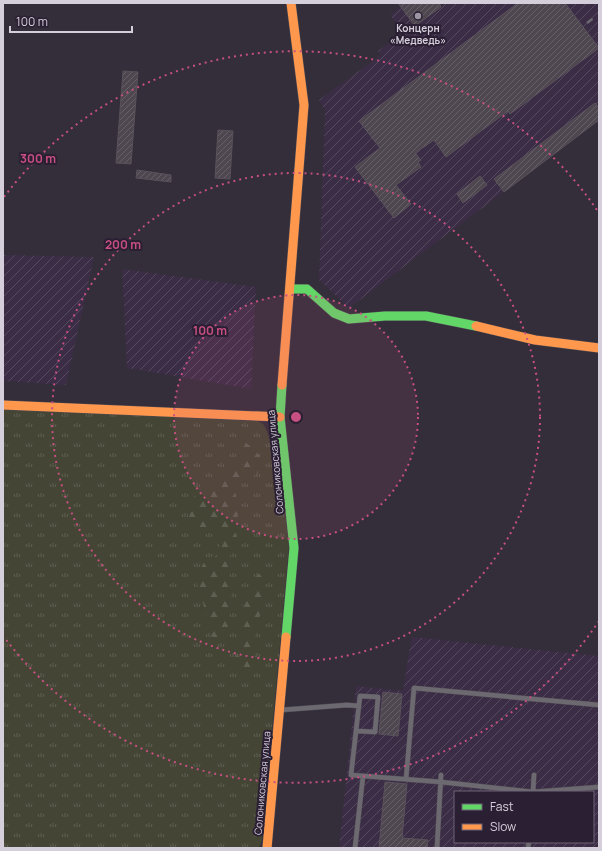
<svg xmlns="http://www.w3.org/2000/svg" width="602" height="851" font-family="Manrope,sans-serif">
  <defs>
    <pattern id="industrial-furrows" width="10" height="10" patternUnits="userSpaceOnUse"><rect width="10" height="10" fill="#3b2d45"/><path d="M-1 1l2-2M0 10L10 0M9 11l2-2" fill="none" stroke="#564a5f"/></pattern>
    <pattern id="grass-tufts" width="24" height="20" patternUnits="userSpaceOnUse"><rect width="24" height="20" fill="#444534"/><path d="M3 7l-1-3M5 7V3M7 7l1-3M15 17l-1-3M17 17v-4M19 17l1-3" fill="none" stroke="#5e5f51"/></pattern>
    <pattern id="forest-firs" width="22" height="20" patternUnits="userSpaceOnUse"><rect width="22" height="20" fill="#444534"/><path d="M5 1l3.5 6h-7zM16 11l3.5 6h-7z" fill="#5e5f51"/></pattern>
    <pattern id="building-hatch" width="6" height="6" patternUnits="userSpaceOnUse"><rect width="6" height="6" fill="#4e474f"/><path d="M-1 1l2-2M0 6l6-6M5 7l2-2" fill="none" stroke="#676068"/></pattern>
  </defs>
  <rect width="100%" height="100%" fill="#332e39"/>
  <path fill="url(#industrial-furrows)" fill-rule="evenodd" d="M 398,3 L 599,3 L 599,124 L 597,122 L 349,308 L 319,280 L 325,110 L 319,100 L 381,55 L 378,51 L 403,33 L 390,15 L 401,7 Z
    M 3,255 L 94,257 L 66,385 L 3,381 Z
    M 122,269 L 256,287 L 251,389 L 127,368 Z
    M 413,637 L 599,656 L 599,848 L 339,848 L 356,686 L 403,691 L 411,640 ZM 455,792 L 593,792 L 593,842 L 455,842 Z"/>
  <path fill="url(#grass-tufts)" d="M 3,409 L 257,421 L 263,424 L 267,431 L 272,448 L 279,462 L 289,546 L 262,840 L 259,848 L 3,848 Z"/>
  <path fill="url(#forest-firs)" d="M 243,441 C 255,448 261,455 264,468 C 257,475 248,476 242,481 C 229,492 238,497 238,507 C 239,515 237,521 233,529 L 237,536 L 228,562 L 231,595 L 228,630 L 224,640 L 217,641 L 210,634 L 205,610 L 197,583 L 199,571 L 205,561 L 216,556 L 219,549 L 220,531 L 214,526 L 204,529 L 190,527 L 188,521 L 195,494 C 212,487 220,487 226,468 L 238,467 L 243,464 L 236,448 L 235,442 Z
    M 262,573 L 265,578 L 265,588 L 255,636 L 256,665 L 249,673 L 239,675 L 233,667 L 240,644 L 239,628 L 243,601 L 258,574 Z"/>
  <path fill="url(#building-hatch)" stroke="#59525b" d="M 398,3 L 439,3 L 441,7 L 415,26 Z
    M 518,3 L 565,3 L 599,48 L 510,114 L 508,111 L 446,157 L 434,140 L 415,153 L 421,160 L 418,162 L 421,167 L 396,185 L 411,204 L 394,218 L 355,167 L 380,148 L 359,121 Z
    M 123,71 L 138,72 L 131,164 L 116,163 Z
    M 595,103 L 599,108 L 599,120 L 504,192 L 494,179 Z
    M 218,130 L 233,131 L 230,179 L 215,178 Z
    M 137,170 L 171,175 L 171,182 L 136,178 Z
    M 480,176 L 487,185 L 463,203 L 457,194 Z
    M 383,692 L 402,694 L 398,736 L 379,734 Z
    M 385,782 L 407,784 L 402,838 L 428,840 L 427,848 L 379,848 Z"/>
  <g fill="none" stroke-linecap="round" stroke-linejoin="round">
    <defs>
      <path id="lane" d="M 281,710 L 347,705 L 359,706
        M 357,731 L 375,732 L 378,697 L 360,696 L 351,775 L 441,782 L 533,792 L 599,787
        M 406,779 L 414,688 L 599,705
        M 533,792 L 534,775
        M 355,848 L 363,776
        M 437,848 L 441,775
        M 528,848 L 529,842"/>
      <path id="fast" d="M 291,289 L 307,289 L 334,313 L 349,319 L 385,316 L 426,316 L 476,326
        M 282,385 L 280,417 L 294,548 L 286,637"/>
      <path id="slow" d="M 476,326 L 535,340 L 599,348
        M 282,385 L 304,105 L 291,3
        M 3,405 L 280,417
        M 267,848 L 286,637"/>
    </defs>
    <use href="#lane" stroke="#504b54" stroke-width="5.5"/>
    <use href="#fast" stroke="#504b54" stroke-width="10"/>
    <use href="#slow" stroke="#504b54" stroke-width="10"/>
    <use href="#lane" stroke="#6d6971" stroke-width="4.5"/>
    <use href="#fast" stroke="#63d668" stroke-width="9"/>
    <use href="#slow" stroke="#ff974d" stroke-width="9"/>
    <path stroke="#6b676f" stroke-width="2.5" stroke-dasharray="7 7" stroke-linecap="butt" d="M 587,23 L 599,14"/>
  </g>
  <circle cx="296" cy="417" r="122" fill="#c84f81" fill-opacity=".12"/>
  <g fill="none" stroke="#c84f81" stroke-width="2" stroke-dasharray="2 4">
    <circle cx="296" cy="417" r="122"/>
    <circle cx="296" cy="417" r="244"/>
    <path d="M599 621A365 365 0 0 1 4 637M4 197A365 365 0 0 1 599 213"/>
  </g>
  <circle fill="#9c96a2" stroke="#2a1f33" stroke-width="1.5" cx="418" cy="16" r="4"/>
  <g text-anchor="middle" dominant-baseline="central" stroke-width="4" stroke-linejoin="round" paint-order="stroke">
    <g font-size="10" font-weight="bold" fill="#d5cedb" stroke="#2a1f33">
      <text x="418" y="28">Концерн<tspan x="418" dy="12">«Медведь»</tspan></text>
    </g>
    <g font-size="10" fill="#d5cedb" stroke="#2a1f33">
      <text transform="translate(275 462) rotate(-95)">Солониковская улица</text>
      <text transform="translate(262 783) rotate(-85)">Солониковская улица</text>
    </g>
  </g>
  <circle cx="296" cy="417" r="6" fill="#c84f81" stroke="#2a1f33" stroke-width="2"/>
  <g font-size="12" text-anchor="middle" font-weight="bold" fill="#c84f81" stroke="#2a1f33" stroke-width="4" stroke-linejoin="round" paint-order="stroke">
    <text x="38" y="163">300 m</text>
    <text x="123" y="249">200 m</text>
    <text x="210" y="335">100 m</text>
  </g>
  <rect width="602" height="851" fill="none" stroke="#d5cedb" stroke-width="8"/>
  <rect x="454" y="791" width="140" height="52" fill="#2a1f33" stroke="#6e6576"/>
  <rect x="462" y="804" width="20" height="6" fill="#63d668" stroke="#6e6576"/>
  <text x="490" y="811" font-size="12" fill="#d5cedb">Fast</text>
  <rect x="462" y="824" width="20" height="6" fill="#ff974d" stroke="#6e6576"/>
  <text x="490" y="831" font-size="12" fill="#d5cedb">Slow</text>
  <path d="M10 26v6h122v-6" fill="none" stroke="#d5cedb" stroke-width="2"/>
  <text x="16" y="26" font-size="12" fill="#d5cedb" stroke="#2a1f33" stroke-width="3" paint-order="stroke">100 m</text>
</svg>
